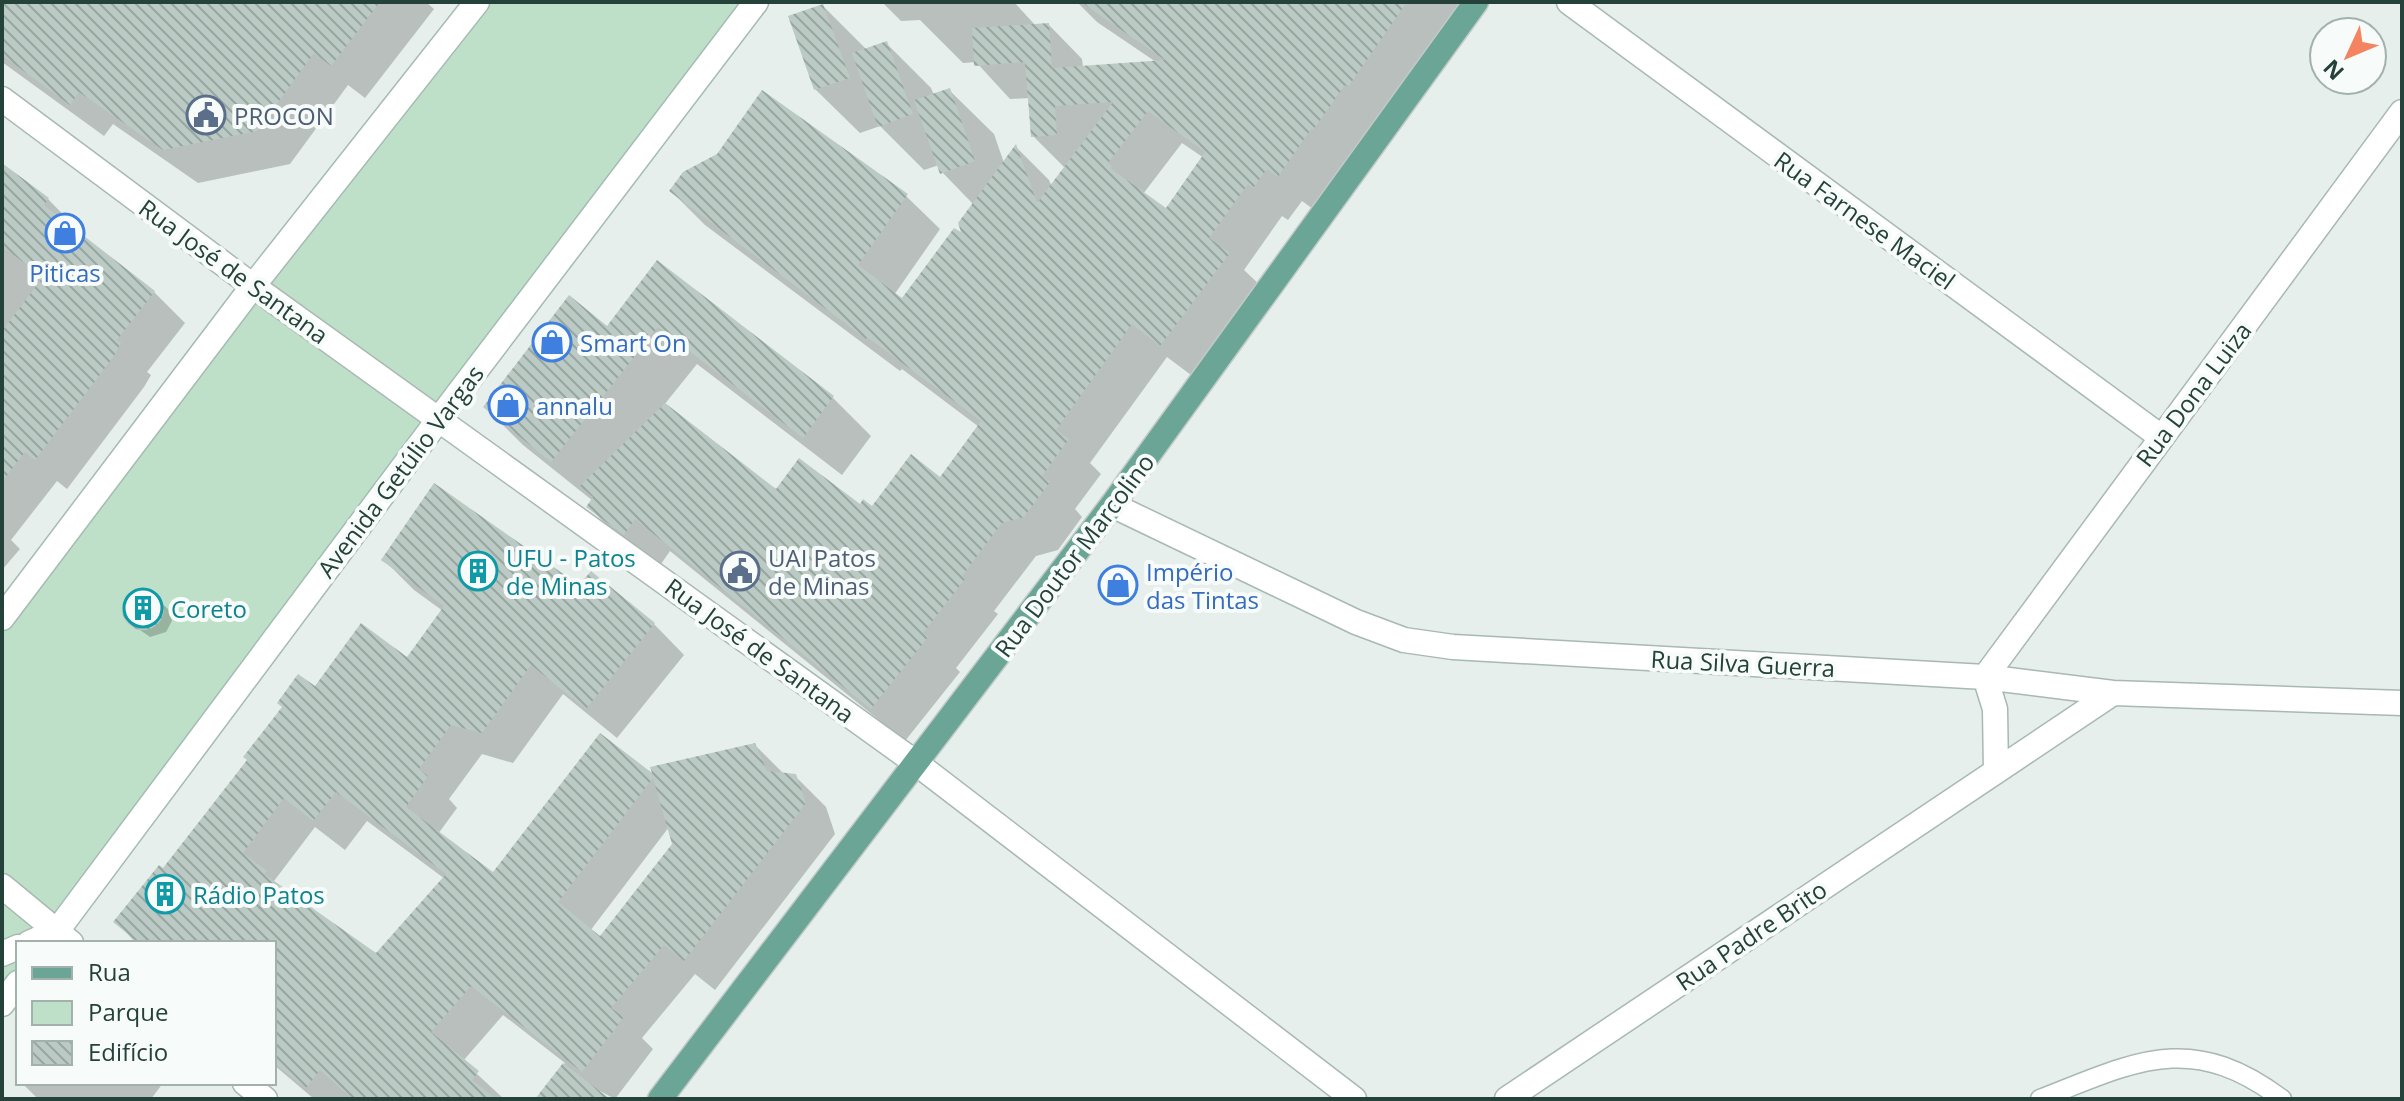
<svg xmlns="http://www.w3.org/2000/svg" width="2404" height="1101" font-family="'Open Sans',sans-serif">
  <defs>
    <pattern id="building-back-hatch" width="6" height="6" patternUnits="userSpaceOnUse" patternTransform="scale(2)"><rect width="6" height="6" fill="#bbcac4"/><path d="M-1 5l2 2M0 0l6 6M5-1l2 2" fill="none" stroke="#98a6a0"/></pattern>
  </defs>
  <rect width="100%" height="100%" fill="#e6efeb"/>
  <path fill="#bfe0c8" d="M 477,2 L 756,2 L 48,943 L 18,943 L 18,983 L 2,1004 L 2,618 Z"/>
  <path fill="#0003" fill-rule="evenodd" d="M 2,2 L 426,2 L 434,9 L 365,98 L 348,85 L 290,164 L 198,183 L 113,124 L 104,136 L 2,62 Z
    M 882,2 L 1014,2 L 1036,26 L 1049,25 L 1082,59 L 1083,68 L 1156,62 L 1097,22 L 1077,2 L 1473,2 L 1348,163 L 1345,161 L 1313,209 L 1302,201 L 1288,220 L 1282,216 L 1244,270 L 1263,288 L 1195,378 L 1167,357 L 1090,463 L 1101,474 L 1075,509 L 1082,517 L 1058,550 L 1036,556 L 994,611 L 998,614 L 956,668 L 960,672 L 905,741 L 670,551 L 659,567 L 622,541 L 589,507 L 593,501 L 523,445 L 485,407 L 608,328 L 658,263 L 833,398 L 871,436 L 842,475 L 697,364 L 664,405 L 776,492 L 872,509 L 940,480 L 979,427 L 902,369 L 900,371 L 705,225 L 671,191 L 906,196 L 940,229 L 894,295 L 903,301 L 965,238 L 974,205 L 942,172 L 939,165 L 924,170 L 880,126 L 860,133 L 815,89 L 823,6 L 867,50 L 886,43 L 931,88 L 934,95 L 949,90 L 994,134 L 1004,163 L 1016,147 L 1049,180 L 1052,187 L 1065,168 L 1033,136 L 1030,98 L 1010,99 L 976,62 L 963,63 L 920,20 L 901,21 ZM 1182,143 L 1204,158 L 1167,211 L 1143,194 Z
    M 2,166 L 48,199 L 78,230 L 76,233 L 154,292 L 185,323 L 147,372 L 151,375 L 144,387 L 67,489 L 57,481 L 11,540 L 20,549 L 2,570 Z
    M 384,560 L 579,588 L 654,624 L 684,655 L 617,738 L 563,694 L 513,763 L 482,754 L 449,799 L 457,808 L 438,834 L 493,875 L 600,735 L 655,778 L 755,745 L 785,775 L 795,776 L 826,807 L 835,834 L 715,990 L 695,974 L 642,1038 L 653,1049 L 615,1099 L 600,1091 L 599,1093 L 605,1099 L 537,1099 L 565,1063 L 503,1015 L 463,1061 L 504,1099 L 314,1099 L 274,1065 L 274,943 L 136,943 L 116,922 L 163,871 L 315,689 L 408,660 L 443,611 L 414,590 ZM 367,821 L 445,879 L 377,956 L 274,881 L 315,827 L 345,850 ZM 669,827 L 674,845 L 600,939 L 590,931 Z
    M 138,591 L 150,592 L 169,610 L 172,621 L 166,632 L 150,637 L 130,623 L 126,617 L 125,604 L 128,598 Z
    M 22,1083 L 163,1083 L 151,1099 L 38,1099 Z"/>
  <path fill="url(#building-back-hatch)" fill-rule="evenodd" d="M 2,2 L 380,2 L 331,66 L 314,53 L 257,131 L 163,150 L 79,92 L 70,105 L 2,55 Z
    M 1081,2 L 1407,2 L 1348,87 L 1345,85 L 1313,130 L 1311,129 L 1278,177 L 1267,169 L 1253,188 L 1248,184 L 1209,238 L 1230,253 L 1160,346 L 1132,324 L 1056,430 L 1069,439 L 1042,476 L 1050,482 L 1024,517 L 1002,523 L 962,576 L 965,579 L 923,633 L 928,637 L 871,709 L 635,519 L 624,535 L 586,507 L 593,497 L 580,486 L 665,403 L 776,489 L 799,458 L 860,504 L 863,499 L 872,506 L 911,454 L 940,477 L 981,421 L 867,337 L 866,339 L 669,191 L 683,172 L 717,154 L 762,90 L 908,194 L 858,265 L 902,298 L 954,228 L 961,232 L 958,223 L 1016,144 L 1037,203 L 1113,102 L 1055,106 L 1057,135 L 1031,137 L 1025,62 L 974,66 L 972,28 L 1049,23 L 1052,68 L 1165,60 ZM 1148,111 L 1205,152 L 1166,208 L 1110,168 L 1112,166 L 1108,163 Z
    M 823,4 L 850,78 L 814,90 L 788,16 Z
    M 887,41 L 913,114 L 878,127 L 852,53 Z
    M 950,88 L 975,161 L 940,174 L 914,100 Z
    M 2,163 L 49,198 L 44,205 L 155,291 L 117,340 L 121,343 L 114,356 L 35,460 L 25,452 L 2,482 L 2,331 L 43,277 L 2,246 Z
    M 657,260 L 834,396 L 803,438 L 658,327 L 551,462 L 483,407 L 569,295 L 607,326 Z
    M 434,483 L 579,585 L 591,571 L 655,623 L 586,709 L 531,665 L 482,733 L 451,725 L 419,769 L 428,776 L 406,807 L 493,872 L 600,733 L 652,773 L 650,767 L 755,743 L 767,771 L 796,774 L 806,803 L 684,961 L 664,945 L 611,1008 L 624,1017 L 582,1072 L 471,986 L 431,1032 L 479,1071 L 472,1080 L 496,1099 L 353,1099 L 320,1070 L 306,1088 L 274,1063 L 274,943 L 139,943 L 113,922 L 159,865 L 163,868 L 247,760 L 243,757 L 282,707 L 277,703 L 298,674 L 315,686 L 361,623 L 407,657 L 444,606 L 381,560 ZM 653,778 L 672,844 L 600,936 L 558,902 ZM 336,792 L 446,874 L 376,953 L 264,874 L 267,871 L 243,853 L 284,798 L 313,821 Z
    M122 609a21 21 0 1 1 42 0a21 21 0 1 1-42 0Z
    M 563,1063 L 610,1099 L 535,1099 Z"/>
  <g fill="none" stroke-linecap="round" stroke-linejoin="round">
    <defs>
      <path id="lane" d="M 2040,1099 C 2135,1062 2190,1030 2282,1099"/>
      <path id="street" d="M 1569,2 L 2161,437
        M 2,99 L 253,286 L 916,763 L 1354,1099
        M 1112,505 L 1356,622 L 1404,640 L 1453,647 L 1985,677 L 2113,693 L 2402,703
        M 1985,677 L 2402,112
        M 1985,677 L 1995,709 L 1996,771
        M 2,886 L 71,943
        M 29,943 L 56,931
        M 2,954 L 18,947
        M 245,1083 L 265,1099
        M 1507,1099 L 2113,693"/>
      <path id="secondary" d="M 2,618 L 253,286 L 477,2
        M 48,943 L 439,419 L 756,2
        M 2,1004 L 18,983"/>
      <path id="primary" d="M 660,1099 L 1112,505 L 1476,2"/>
    </defs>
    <use href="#lane" stroke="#a8b8b2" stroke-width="21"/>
    <use href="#street" stroke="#a8b8b2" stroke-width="27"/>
    <use href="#secondary" stroke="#a4bbb3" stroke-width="27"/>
    <use href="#primary" stroke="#c2cac8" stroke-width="27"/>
    <use href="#lane" stroke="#fff" stroke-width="18"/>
    <use href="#street" stroke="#fff" stroke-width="24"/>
    <use href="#secondary" stroke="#fff" stroke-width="24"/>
    <use href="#primary" stroke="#6aa596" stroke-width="24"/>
  </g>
  <defs>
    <symbol id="civic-ring" viewBox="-11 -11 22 22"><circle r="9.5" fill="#f7fbf9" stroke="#5c6f8a" stroke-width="1.5"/><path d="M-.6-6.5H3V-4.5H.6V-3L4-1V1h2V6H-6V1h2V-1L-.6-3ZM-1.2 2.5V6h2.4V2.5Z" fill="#5c6f8a"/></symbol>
    <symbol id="shop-ring" viewBox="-11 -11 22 22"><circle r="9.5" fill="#f7fbf9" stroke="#3f7fe0" stroke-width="1.5"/><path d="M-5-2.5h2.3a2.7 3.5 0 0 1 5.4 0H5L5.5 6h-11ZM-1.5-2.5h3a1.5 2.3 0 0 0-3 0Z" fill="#3f7fe0"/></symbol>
    <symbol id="building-ring" viewBox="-11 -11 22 22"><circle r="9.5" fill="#f7fbf9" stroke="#0f9aa8" stroke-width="1.5"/><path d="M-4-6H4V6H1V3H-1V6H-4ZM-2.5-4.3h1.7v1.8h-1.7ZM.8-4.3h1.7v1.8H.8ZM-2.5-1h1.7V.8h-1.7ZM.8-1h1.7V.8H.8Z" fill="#0f9aa8"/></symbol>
  </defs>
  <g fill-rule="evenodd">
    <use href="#civic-ring" x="184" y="93" width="44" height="44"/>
    <use href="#shop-ring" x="43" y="211" width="44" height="44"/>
    <use href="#shop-ring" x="530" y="320" width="44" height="44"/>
    <use href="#shop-ring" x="486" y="383" width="44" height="44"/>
    <use href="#building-ring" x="456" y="549" width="44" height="44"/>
    <use href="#civic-ring" x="718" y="549" width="44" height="44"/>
    <use href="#shop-ring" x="1096" y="563" width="44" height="44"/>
    <use href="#building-ring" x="121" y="586" width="44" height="44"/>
    <use href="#building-ring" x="143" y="872" width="44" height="44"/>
  </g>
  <g text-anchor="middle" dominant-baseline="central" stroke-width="8" stroke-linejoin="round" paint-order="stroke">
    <g font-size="24" fill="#4e5e75" stroke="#f7fbf9" text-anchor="start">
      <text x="234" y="115">PROCON</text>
      <text x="768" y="557">UAI Patos<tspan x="768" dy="28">de Minas</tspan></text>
    </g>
    <g font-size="24" fill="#24423a" stroke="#f7fbf9">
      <text transform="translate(1865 220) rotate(36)">Rua Farnese Maciel</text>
      <text transform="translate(234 271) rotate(36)">Rua José de Santana</text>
      <text transform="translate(2193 394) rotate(-53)">Rua Dona Luiza</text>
      <text transform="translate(400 471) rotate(-53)">Avenida Getúlio Vargas</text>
      <text transform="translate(1074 555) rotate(-53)">Rua Doutor Marcolino</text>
      <text transform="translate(760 650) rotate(36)">Rua José de Santana</text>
      <text transform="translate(1743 663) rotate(3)">Rua Silva Guerra</text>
      <text transform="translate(1751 935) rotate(-34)">Rua Padre Brito</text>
    </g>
    <g font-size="24" fill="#366cbe" stroke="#f7fbf9" text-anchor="start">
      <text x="65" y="272" text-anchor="middle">Piticas</text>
      <text x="580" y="342">Smart On</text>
      <text x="536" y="405">annalu</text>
      <text x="1146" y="571">Império<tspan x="1146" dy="28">das Tintas</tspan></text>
    </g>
    <g font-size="24" fill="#0d838f" stroke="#f7fbf9" text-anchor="start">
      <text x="506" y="557">UFU - Patos<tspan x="506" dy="28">de Minas</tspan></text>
      <text x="171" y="608">Coreto</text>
      <text x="193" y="894">Rádio Patos</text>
    </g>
  </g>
  <rect width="2404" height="1101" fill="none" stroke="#24423a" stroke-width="8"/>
  <rect x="16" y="941" width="260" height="144" fill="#f7fbf9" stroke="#a3b1ad" stroke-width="2"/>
  <rect x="32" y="967" width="40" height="12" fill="#6aa596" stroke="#a3b1ad" stroke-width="2"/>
  <text x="88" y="981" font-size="24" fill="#24423a">Rua</text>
  <rect x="32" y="1001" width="40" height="24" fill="#bfe0c8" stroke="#a3b1ad" stroke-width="2"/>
  <text x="88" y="1021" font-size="24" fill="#24423a">Parque</text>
  <rect x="32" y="1041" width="40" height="24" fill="url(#building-back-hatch)" stroke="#a3b1ad" stroke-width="2"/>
  <text x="88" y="1061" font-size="24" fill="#24423a">Edifício</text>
  <g transform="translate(2348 56) rotate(226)"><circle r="38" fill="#f7fbf9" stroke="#a3b1ad" stroke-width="2"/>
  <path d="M0-6L14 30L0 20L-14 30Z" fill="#f4845f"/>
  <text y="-12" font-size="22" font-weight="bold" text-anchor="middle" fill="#24423a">N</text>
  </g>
</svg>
